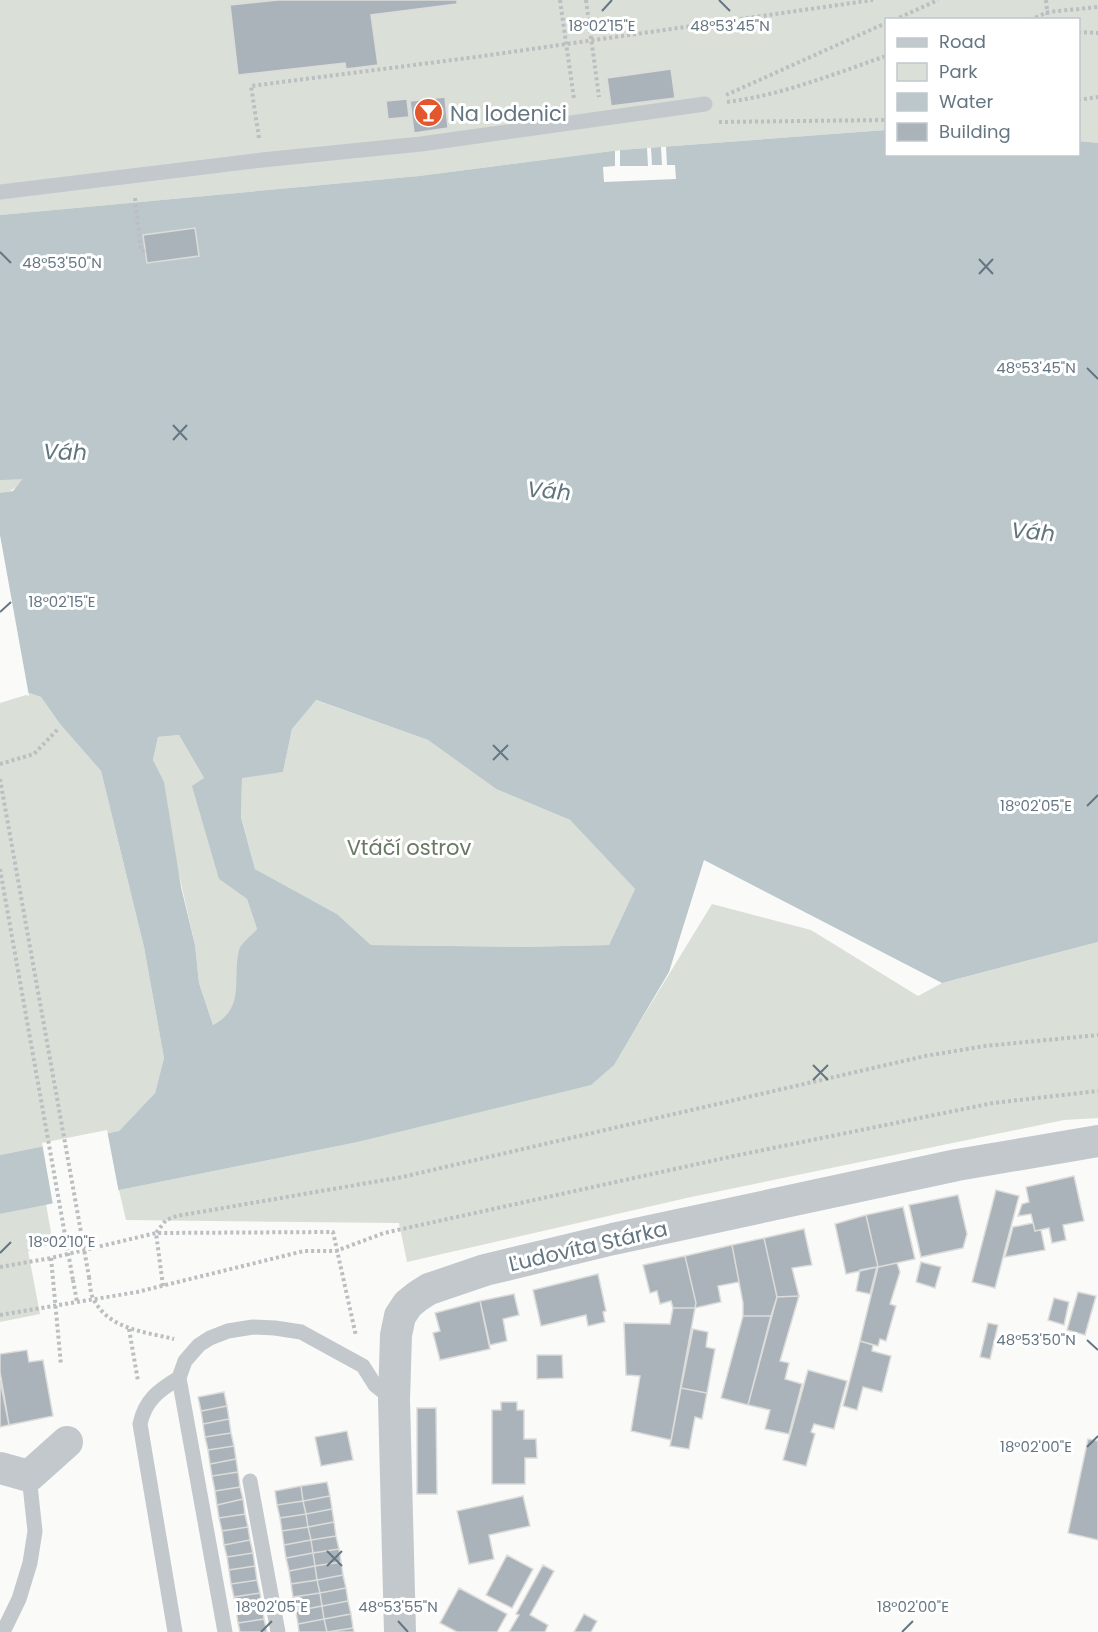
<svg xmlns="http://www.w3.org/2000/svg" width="1098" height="1632" font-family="Poppins,sans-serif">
  <rect width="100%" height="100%" fill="#fafaf8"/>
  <path fill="#dadfd7" d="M 0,0 L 1098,0 L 1098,143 L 1079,141 L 1078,20 L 886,20 L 886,130 L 620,150 L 419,176 L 0,215 Z
    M 0,436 L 17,436 L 36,462 C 26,474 17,494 0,493 Z
    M 26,692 L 41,697 L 60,724 L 101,771 L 144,947 L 164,1058 L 155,1093 L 119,1131 L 0,1155 L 0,700 Z
    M 315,700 L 428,740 L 496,789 L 570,820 L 635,889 L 609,945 L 521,947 L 371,945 L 337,914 L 255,869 L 241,816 L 242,777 L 283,772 L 292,729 Z
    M 179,735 L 204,778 L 219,879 L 247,899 L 257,929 L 240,948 L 235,1005 L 225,1019 L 213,1025 L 199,983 L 195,945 L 153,760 L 158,737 Z
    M 712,904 L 811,930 L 918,996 L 942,983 L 1098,942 L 1098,1118 L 1064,1120 L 691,1197 L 407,1262 L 399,1223 L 126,1220 L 119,1190 L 353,1143 L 614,1064 Z
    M 46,1204 L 53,1244 L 28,1251 L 40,1314 L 0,1322 L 0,1214 Z"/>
  <path fill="#bbc7cb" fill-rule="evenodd" d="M 886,130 L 886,154 L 1078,154 L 1079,141 L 1098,143 L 1098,942 L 942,983 L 704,860 L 669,972 L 614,1065 L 591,1085 L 353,1143 L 0,1214 L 0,1155 L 119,1131 L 155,1093 L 164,1058 L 144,947 L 101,771 L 60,724 L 41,697 L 26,692 L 0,700 L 0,493 L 13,491 L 36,462 L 17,436 L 0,436 L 0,215 L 419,176 L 620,150 ZM 316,700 L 428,740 L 496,789 L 570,820 L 635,889 L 609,945 L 521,947 L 371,945 L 337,914 L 255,869 L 241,817 L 242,778 L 283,772 L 292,729 ZM 179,735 L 204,778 L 192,786 L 219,879 L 247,899 L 257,929 C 252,935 241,943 239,950 C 232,980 246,1008 213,1025 L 199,983 L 195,945 L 181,887 L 164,782 L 153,760 L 158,737 Z"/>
  <path fill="#fafaf8" d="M 661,147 L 666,147 L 667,165 L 675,165 L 676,179 L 604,182 L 603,167 L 615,166 L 615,151 L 620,150 L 620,166 L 648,166 L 647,148 L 651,148 L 652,165 L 662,165 Z
    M 0,535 L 29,696 L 26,695 L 0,703 Z
    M 107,1130 L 119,1193 L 53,1205 L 42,1143 Z"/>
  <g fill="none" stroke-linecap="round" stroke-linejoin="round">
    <path stroke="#bbc7cb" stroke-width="54" d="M 0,453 L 69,450 L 102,453"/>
  </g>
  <path fill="#aab3b9" stroke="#dcdcda" stroke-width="1.5" d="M 278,0 L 457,0 L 457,4 L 371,15 L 378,65 L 346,69 L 345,63 L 238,75 L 230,5 Z
    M 671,69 L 675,98 L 611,106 L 607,78 Z
    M 445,97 L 448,128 L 414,133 L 410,101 Z
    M 407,99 L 409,117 L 388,119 L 386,101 Z
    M 195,228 L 199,256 L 147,263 L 143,235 Z
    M 1074,1176 L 1084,1221 L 1063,1225 L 1066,1240 L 1052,1243 L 1049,1228 L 1035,1231 L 1031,1214 L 1018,1216 L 1022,1204 L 1029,1202 L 1026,1187 Z
    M 996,1190 L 1019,1196 L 995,1288 L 972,1282 Z
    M 958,1195 L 967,1234 L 963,1248 L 921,1257 L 909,1205 Z
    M 903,1207 L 915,1259 L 878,1267 L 866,1215 Z
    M 866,1215 L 878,1267 L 846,1274 L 835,1224 Z
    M 1033,1223 L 1035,1231 L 1041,1230 L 1045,1250 L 1005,1257 L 1013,1227 Z
    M 804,1229 L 812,1265 L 792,1268 L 799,1296 L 777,1297 L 764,1238 Z
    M 764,1238 L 777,1297 L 771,1316 L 743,1316 L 743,1303 L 732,1245 Z
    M 732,1245 L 739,1282 L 718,1286 L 721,1302 L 695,1308 L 696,1303 L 685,1256 Z
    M 685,1256 L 696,1303 L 695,1308 L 673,1308 L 671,1301 L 660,1304 L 657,1291 L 650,1293 L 643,1265 Z
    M 921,1262 L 941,1267 L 935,1288 L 916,1282 Z
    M 897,1263 L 900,1272 L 890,1304 L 896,1306 L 886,1341 L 880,1339 L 878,1346 L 860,1341 L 878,1267 Z
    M 877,1267 L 870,1294 L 856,1291 L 860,1270 Z
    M 598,1274 L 606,1311 L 603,1312 L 605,1322 L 588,1326 L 586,1315 L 541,1326 L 533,1290 Z
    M 1078,1292 L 1096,1296 L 1085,1335 L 1067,1330 Z
    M 514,1294 L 519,1315 L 503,1319 L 507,1341 L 490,1345 L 480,1301 Z
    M 799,1296 L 780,1361 L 789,1363 L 785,1379 L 802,1384 L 789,1434 L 765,1429 L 770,1410 L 748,1405 L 777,1297 Z
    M 1054,1298 L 1069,1302 L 1064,1325 L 1048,1320 Z
    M 480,1301 L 490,1349 L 440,1360 L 433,1333 L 440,1331 L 435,1313 Z
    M 673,1308 L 695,1308 L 671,1440 L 631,1431 L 640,1376 L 626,1375 L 624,1323 L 670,1324 Z
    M 743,1316 L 771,1316 L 748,1405 L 721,1398 Z
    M 988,1323 L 998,1325 L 990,1359 L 980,1357 Z
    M 693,1329 L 708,1332 L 706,1347 L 715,1349 L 707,1393 L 681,1388 Z
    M 860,1341 L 873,1345 L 872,1351 L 891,1356 L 882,1392 L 863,1387 L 857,1410 L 843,1406 Z
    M 27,1350 L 29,1362 L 43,1360 L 53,1416 L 9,1425 L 0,1372 L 0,1354 Z
    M 537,1355 L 562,1355 L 563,1378 L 537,1379 Z
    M 808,1370 L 847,1381 L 834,1429 L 814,1424 L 811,1432 L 815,1434 L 806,1466 L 783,1460 Z
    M 0,1380 L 9,1425 L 0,1427 Z
    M 681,1388 L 707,1393 L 702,1419 L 695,1417 L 689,1449 L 670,1446 Z
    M 224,1392 L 227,1406 L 201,1411 L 198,1397 Z
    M 501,1402 L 517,1402 L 517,1410 L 524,1410 L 524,1439 L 536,1439 L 537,1458 L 525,1458 L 525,1484 L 492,1484 L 492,1410 L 501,1410 Z
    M 227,1406 L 229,1419 L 203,1424 L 201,1411 Z
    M 417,1408 L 436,1408 L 437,1494 L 417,1494 Z
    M 229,1419 L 231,1433 L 205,1437 L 203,1424 Z
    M 347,1431 L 353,1460 L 321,1466 L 315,1437 Z
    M 231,1433 L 234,1446 L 208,1450 L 205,1437 Z
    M 1088,1439 L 1098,1441 L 1098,1540 L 1068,1533 Z
    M 234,1446 L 236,1459 L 210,1464 L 208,1450 Z
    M 236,1459 L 238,1472 L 212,1476 L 210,1464 Z
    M 238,1472 L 240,1487 L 215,1491 L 212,1476 Z
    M 327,1482 L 330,1496 L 303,1501 L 301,1486 Z
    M 301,1486 L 303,1501 L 277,1505 L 275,1491 Z
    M 240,1487 L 243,1499 L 217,1505 L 215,1491 Z
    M 330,1496 L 332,1509 L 306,1514 L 303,1501 Z
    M 523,1496 L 530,1526 L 489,1535 L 494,1559 L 469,1564 L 457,1511 Z
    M 243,1499 L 245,1514 L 219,1518 L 217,1505 Z
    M 303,1501 L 306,1514 L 280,1518 L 277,1505 Z
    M 332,1509 L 334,1522 L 308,1527 L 306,1514 Z
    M 245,1514 L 248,1527 L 222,1531 L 219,1518 Z
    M 306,1514 L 308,1527 L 282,1531 L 280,1518 Z
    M 334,1522 L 336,1536 L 311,1540 L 308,1527 Z
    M 248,1527 L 250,1540 L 224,1545 L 222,1531 Z
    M 308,1527 L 311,1540 L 284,1545 L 282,1531 Z
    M 336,1536 L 339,1549 L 313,1553 L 311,1540 Z
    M 250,1540 L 253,1553 L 227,1557 L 224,1545 Z
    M 311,1540 L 313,1553 L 286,1558 L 284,1545 Z
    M 339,1549 L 341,1562 L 315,1566 L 313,1553 Z
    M 253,1553 L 255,1566 L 229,1570 L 227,1557 Z
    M 313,1553 L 315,1566 L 289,1571 L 286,1558 Z
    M 507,1555 L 533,1569 L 512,1608 L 486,1595 Z
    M 341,1562 L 343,1575 L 317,1580 L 315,1566 Z
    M 543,1565 L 554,1571 L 530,1615 L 548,1625 L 545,1632 L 509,1632 L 519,1615 L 516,1614 Z
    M 255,1566 L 257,1580 L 231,1584 L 229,1570 Z
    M 315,1566 L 317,1580 L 291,1584 L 289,1571 Z
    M 343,1575 L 346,1588 L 320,1593 L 317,1580 Z
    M 257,1580 L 260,1593 L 234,1597 L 231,1584 Z
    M 317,1580 L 320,1593 L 293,1597 L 291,1584 Z
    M 346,1588 L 348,1601 L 322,1606 L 320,1593 Z
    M 459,1588 L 507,1614 L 497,1632 L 457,1632 L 440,1623 Z
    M 260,1593 L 262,1605 L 236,1610 L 234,1597 Z
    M 320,1593 L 322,1606 L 296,1611 L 293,1597 Z
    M 348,1601 L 351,1614 L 324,1619 L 322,1606 Z
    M 262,1605 L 264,1619 L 238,1623 L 236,1610 Z
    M 322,1606 L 324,1619 L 298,1624 L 296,1611 Z
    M 351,1614 L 353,1628 L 327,1632 L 324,1619 Z
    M 584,1614 L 597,1621 L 591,1632 L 574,1632 Z
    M 264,1619 L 267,1632 L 240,1632 L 238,1623 Z
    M 324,1619 L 327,1632 L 299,1632 L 298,1624 Z
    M 353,1628 L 354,1632 L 327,1632 Z"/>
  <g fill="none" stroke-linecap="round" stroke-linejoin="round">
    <path stroke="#bbbfc2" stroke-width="4" stroke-dasharray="3 3" stroke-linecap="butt" d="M 560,0 L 574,99
      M 586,0 L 599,97
      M 1046,0 L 1048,20
      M 894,20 L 938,0
      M 1030,20 L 1048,12 L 1098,7
      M 1078,32 L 1098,33
      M 726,95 L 886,23
      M 1078,100 L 1098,97
      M 727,102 C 782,95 834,74 886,56
      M 719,122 L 886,120
      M 259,138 L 251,86 L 476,57 L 873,0
      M 135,198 L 141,251 L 146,251
      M 0,764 L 34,754 L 58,729
      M 51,1258 L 61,1365
      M 0,1267 L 51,1258 L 156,1233 L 333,1232 L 356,1336
      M 89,1277 C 90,1284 90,1294 94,1300 C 109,1329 145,1332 174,1339
      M 73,1280 L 77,1302
      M 163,1286 L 156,1233 L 166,1220 L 177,1216 L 402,1177 L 925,1056 L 985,1046 L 1098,1035
      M 0,1315 L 137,1292 L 304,1251 L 336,1251 L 384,1233 L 734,1156 L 993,1103 L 1098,1091
      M 129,1329 L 138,1381"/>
    <path stroke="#c3c8cc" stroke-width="15" d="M 0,192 L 262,160 L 421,144 L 705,104
      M 250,1481 L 278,1632
      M 3,1632 L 19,1599 L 30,1563 L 35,1531 L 29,1476
      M 175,1632 L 140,1424 C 145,1400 159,1390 179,1378
      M 225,1632 L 179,1378 L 185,1361 L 199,1345 L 210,1338 L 228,1331 L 253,1327 L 275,1328 L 301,1332 L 363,1366 L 375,1385 L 394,1400"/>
    <path stroke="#c3c8cc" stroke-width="32" d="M 0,1468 L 29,1476 L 67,1442
      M 400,1632 L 394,1400 L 396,1335 L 400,1316 L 408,1304 L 418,1296 L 429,1289 L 485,1270 L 613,1239 L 957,1165 L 1098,1141"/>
    <path stroke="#bbbfc2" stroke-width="4" stroke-dasharray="3 3" stroke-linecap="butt" d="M 0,779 L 89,1277
      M 0,869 L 73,1280"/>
  </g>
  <path fill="none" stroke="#657683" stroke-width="2" d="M 719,0 L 730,11M 602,11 L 612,0M 0,252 L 11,263M 979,259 L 993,274M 979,274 L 993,259M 1087,368 L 1098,379M 173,425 L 187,440M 173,440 L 187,425M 0,612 L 11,602M 493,745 L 508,760M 493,760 L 508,745M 1087,806 L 1098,795M 813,1065 L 828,1080M 813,1080 L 828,1065M 0,1253 L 11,1242M 1087,1340 L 1098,1350M 1087,1447 L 1098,1436M 327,1551 L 342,1566M 327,1566 L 342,1551M 398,1621 L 408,1632M 261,1632 L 272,1621M 902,1632 L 913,1621"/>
  <defs>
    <symbol id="bar-disc" viewBox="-11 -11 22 22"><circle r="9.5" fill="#e4572e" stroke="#fff"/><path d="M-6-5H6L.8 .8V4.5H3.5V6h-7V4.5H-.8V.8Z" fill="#fff"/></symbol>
  </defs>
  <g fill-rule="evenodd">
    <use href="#bar-disc" x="412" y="96" width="33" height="33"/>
  </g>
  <g text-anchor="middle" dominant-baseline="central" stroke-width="6" stroke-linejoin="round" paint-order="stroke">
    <g font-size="21" fill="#657683" stroke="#fff" text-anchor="start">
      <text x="450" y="113">Na lodenici</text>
    </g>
    <g font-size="21" fill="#687a64" stroke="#fff">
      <text x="409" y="847">Vtáčí ostrov</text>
    </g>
    <g font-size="21" fill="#657683" stroke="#fff">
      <text transform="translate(588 1246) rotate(-13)">Ľudovíta Stárka</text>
    </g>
    <g font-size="22" font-style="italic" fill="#60757c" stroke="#fff">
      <text transform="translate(65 452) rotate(1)">Váh</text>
      <text transform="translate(549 491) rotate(5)">Váh</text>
      <text transform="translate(1033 532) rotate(5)">Váh</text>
    </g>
  </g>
  <g font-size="15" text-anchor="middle" fill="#657683" stroke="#fff" stroke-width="6" stroke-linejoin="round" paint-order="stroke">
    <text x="602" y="31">18°02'15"E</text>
    <text x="730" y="31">48°53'45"N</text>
    <text x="62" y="268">48°53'50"N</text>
    <text x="1036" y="373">48°53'45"N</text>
    <text x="62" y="607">18°02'15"E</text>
    <text x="1036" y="811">18°02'05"E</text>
    <text x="62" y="1247">18°02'10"E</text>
    <text x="1036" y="1345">48°53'50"N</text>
    <text x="1036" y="1452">18°02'00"E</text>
    <text x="272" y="1612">18°02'05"E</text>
    <text x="398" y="1612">48°53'55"N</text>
    <text x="913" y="1612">18°02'00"E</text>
  </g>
  <rect x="885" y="18" width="195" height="138" fill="#ffffff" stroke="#c1c8cd" stroke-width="1.5"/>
  <rect x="897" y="38" width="30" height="9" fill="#c3c8cc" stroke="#c1c8cd" stroke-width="1.5"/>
  <text x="939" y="48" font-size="18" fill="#657683">Road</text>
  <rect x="897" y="63" width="30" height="18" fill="#dadfd7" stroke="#c1c8cd" stroke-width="1.5"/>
  <text x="939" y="78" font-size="18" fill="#657683">Park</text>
  <rect x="897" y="93" width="30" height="18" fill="#bbc7cb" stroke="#c1c8cd" stroke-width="1.5"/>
  <text x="939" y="108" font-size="18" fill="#657683">Water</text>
  <rect x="897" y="123" width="30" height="18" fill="#aab3b9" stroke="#c1c8cd" stroke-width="1.5"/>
  <text x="939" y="138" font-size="18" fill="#657683">Building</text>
</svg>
